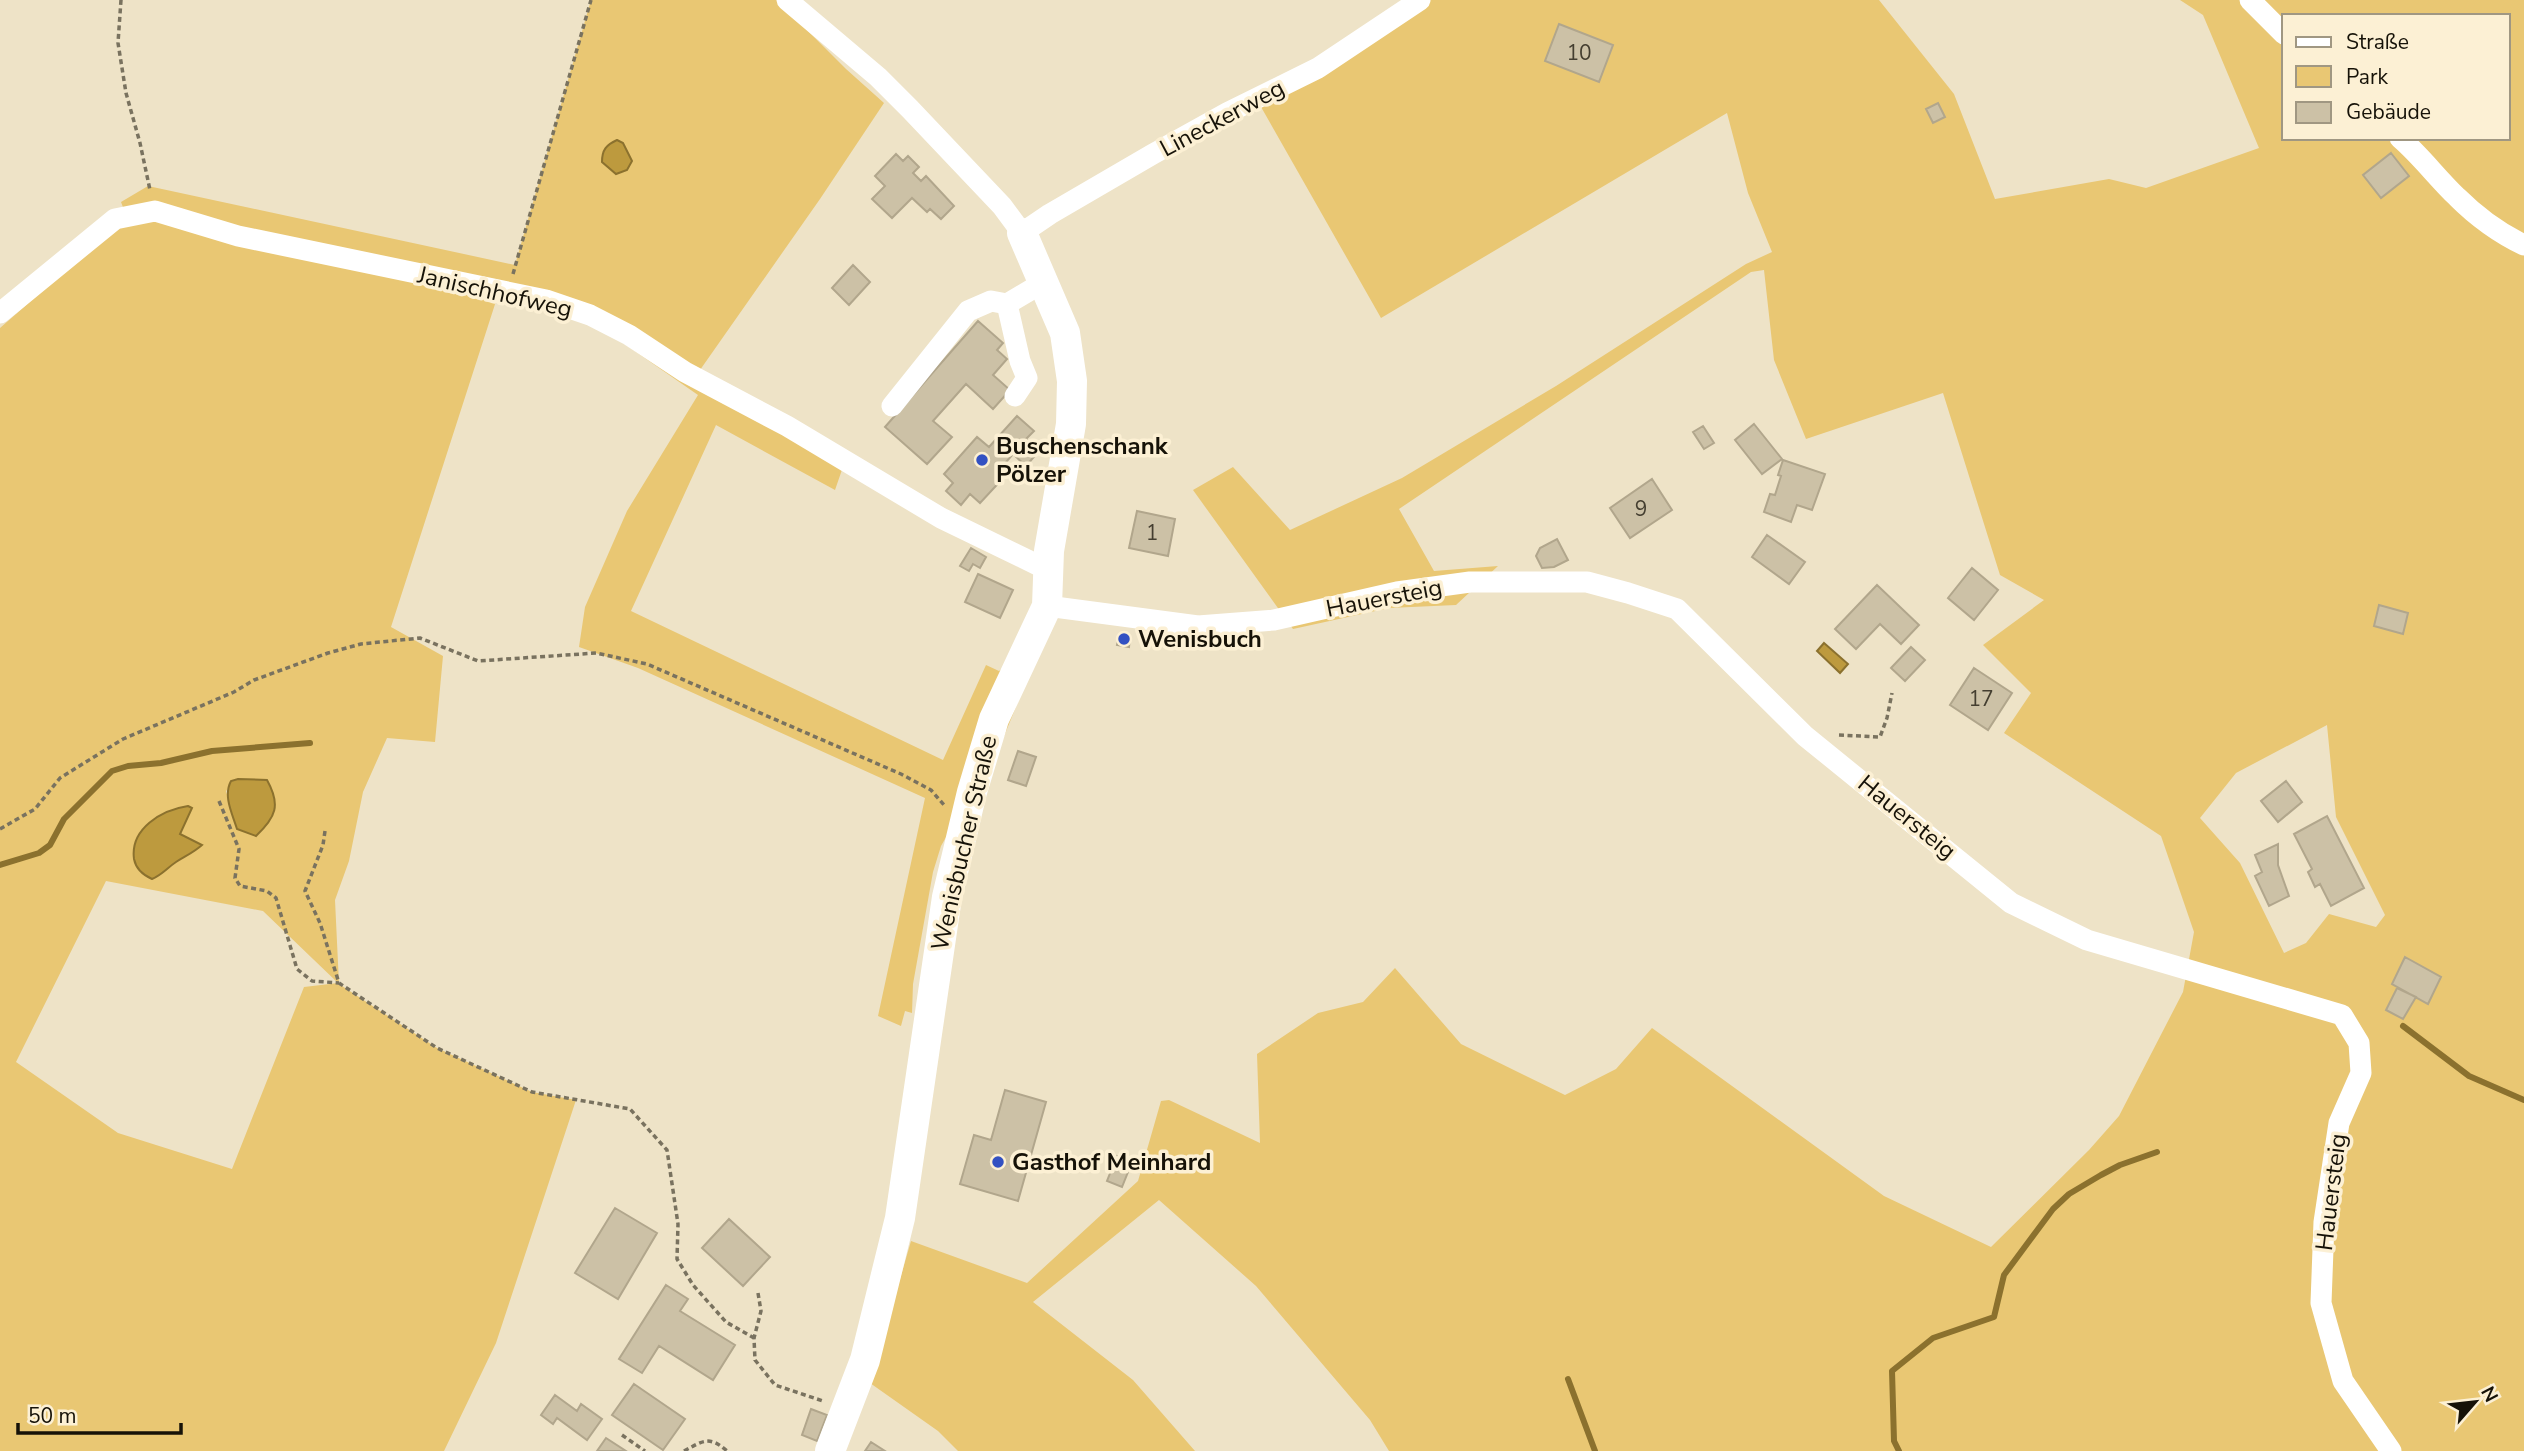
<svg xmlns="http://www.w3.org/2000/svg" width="2524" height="1451" font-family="'Nunito Sans',sans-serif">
  <rect width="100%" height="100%" fill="#eee3c7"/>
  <path fill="#e9c773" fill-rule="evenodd" d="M 591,0 L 777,0 L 846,69 L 884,103 L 820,199 L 700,370 L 845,461 L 835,490 L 716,425 L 631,611 L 943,760 L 986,665 L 999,671 L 1043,641 L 1000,746 L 979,820 L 958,816 L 941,846 L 933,872 L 913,984 L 912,1013 L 905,1011 L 901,1026 L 878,1016 L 925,798 L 638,668 L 579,647 L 585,607 L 627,511 L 698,395 L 590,320 L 497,298 L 391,627 L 443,656 L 435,742 L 387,738 L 363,792 L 349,861 L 335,900 L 339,984 L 437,1048 L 532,1092 L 576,1100 L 496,1343 L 444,1451 L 0,1451 L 0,328 L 103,238 L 129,223 L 121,202 L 148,186 L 515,265 ZM 238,779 L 267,780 C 281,805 276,817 256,836 L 237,829 L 226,791 ZM 191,808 L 180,834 L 201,845 C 183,862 162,864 138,869 L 135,864 L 133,849 ZM 106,881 L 263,911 L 338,983 L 304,987 L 232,1169 L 118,1133 L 16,1062 Z
    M 1402,0 L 1879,0 L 1954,94 L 1995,199 L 2109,179 L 2146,188 L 2259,148 L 2203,15 L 2180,0 L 2524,0 L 2524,1451 L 1389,1451 L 1370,1420 L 1256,1286 L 1159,1200 L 1033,1302 L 1133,1380 L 1195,1451 L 958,1451 L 938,1431 L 870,1383 L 911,1241 L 1027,1283 L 1138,1181 L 1161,1101 L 1169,1100 L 1260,1143 L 1257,1054 L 1318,1013 L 1363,1002 L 1395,968 L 1461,1044 L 1565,1095 L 1616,1069 L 1652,1028 L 1884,1196 L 1991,1247 L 2089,1150 L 2119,1116 L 2183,992 L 2194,932 L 2161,836 L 2004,733 L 2031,693 L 1983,645 L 2044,600 L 2000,575 L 1943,393 L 1806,439 L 1774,360 L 1764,270 L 1751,272 L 1399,509 L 1434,571 L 1498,566 L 1456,605 L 1389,608 L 1293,629 L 1193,490 L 1233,467 L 1290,530 L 1402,478 L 1556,386 L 1746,264 L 1772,252 L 1748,193 L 1727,113 L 1381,318 L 1256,98 L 1316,61 ZM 2284,16 L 2508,16 L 2508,138 L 2284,138 ZM 2327,725 L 2336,817 L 2385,915 L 2376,927 L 2329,914 L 2306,943 L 2284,953 L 2240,863 L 2200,818 L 2236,773 Z"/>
  <path fill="#bd9a3e" stroke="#8b712e" stroke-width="2" d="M 617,140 L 623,143 L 632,161 L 627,170 L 616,174 L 602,162 C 602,150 606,145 617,140 Z
    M 1824,643 L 1848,664 L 1840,673 L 1817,651 Z
    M 238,779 L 267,780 C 281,805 276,817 256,836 L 237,829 C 232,813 223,796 231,781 Z
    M 188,806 L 192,808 L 180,834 L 202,845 C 193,853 185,856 176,862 C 167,868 162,875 152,879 C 143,875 136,869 134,859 C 130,829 161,810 188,806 Z"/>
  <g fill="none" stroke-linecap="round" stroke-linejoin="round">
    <path stroke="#8b712e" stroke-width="6" d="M 0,865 L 39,853 L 50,845 L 64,819 L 112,771 L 128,766 L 161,763 L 212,751 L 310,743
      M 2403,1026 L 2469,1076 L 2524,1100
      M 1568,1379 L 1595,1451
      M 1899,1451 L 1894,1441 L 1892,1371 L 1933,1338 L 1994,1317 L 2004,1275 L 2053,1209 L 2069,1194 L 2101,1175 L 2120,1165 L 2157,1152"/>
  </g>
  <path fill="#ccc1a6" stroke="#b1a68c" stroke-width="2" d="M 1559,24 L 1613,45 L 1599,82 L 1545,61 Z
    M 1938,103 L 1945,117 L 1933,123 L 1926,109 Z
    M 2391,153 L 2409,176 L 2381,198 L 2363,175 Z
    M 896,154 L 903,161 L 908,156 L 919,167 L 913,173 L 921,181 L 926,176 L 954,206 L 941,219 L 930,209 L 927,212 L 912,198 L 892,218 L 872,199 L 885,186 L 875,176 Z
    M 853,265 L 870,282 L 849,305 L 832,288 Z
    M 978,321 L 1003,343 L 997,350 L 1007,359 L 993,375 L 1010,390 L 993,409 L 966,384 L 933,421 L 952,437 L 927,464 L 885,427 Z
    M 1017,416 L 1034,431 L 1026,439 L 1039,451 L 1026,466 L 1013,454 L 1000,469 L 1006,475 L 980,503 L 970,494 L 961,505 L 946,491 L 953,483 L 944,474 L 977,437 L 989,447 Z
    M 1754,424 L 1782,459 L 1762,474 L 1735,440 Z
    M 1703,426 L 1714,443 L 1704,449 L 1693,432 Z
    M 1783,460 L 1825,474 L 1812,510 L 1797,505 L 1791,522 L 1764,512 L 1770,494 L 1775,495 L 1781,476 L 1778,475 Z
    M 1652,479 L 1672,510 L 1630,538 L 1610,508 Z
    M 1137,511 L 1175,519 L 1168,556 L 1129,548 Z
    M 1767,535 L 1805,562 L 1789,584 L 1752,557 Z
    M 1557,539 L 1568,560 L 1554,567 L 1542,568 L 1536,556 L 1540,548 Z
    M 971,548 L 986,557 L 980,568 L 973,564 L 969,571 L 960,566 Z
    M 1972,568 L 1998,590 L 1974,620 L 1948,598 Z
    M 978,574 L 1013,590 L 1000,618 L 965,602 Z
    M 1877,585 L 1919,625 L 1901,644 L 1880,624 L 1856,649 L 1835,629 Z
    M 2379,605 L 2408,613 L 2403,634 L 2374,626 Z
    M 1119,636 L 1130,637 L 1129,647 L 1117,645 Z
    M 1911,647 L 1925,660 L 1905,681 L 1891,668 Z
    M 1974,668 L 2012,693 L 1988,730 L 1950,705 Z
    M 1018,751 L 1036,757 L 1026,786 L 1008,780 Z
    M 2286,781 L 2302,802 L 2278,822 L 2261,801 Z
    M 2327,816 L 2364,888 L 2331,906 L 2320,884 L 2315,887 L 2308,872 L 2312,869 L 2294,834 Z
    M 2278,844 L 2278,865 L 2289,896 L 2269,906 L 2255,876 L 2262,872 L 2255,855 Z
    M 2405,957 L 2441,977 L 2428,1004 L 2392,984 Z
    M 2397,988 L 2416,997 L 2403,1019 L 2386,1010 Z
    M 1005,1090 L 1046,1102 L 1018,1201 L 960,1184 L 974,1135 L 991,1140 Z
    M 1117,1156 L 1132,1162 L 1122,1187 L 1107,1181 Z
    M 615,1208 L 657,1233 L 618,1299 L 575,1273 Z
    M 729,1219 L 770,1257 L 743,1286 L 702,1248 Z
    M 666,1285 L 688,1299 L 680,1311 L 735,1345 L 713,1380 L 659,1346 L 642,1373 L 619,1359 Z
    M 634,1384 L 685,1419 L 663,1450 L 612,1415 Z
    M 555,1395 L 577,1411 L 581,1404 L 602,1419 L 587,1440 L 557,1418 L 553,1424 L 541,1415 Z
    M 811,1409 L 827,1415 L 817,1441 L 802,1435 Z
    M 606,1438 L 626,1451 L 597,1451 Z
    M 871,1442 L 885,1451 L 865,1451 Z"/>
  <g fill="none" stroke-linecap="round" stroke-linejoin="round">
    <path stroke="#79725f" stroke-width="3.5" stroke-dasharray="5 3.5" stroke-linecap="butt" d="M 121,0 L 118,43 L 126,93 L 140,143 L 150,190
      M 513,274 L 591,0
      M 1839,735 L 1880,737 L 1887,718 L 1892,693
      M 219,801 L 239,849 L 235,878 L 240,886 L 267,891 L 276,898 L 297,969 L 312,981 L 339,983
      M 0,829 L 35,809 L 60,778 L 123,739 L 234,692 L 254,680 L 328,653 L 361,644 L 420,638 L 478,661 L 596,653 L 647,664 L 901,774 L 931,790 L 944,805
      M 325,831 L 323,845 L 305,891 L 320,923 L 339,983 L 437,1048 L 532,1092 L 630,1109 L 667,1150 L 678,1224 L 677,1259 L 693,1285 L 726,1322 L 754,1338
      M 758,1293 L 761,1311 L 754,1338 L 755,1360 L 775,1385 L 823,1401
      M 622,1435 L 645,1451
      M 684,1451 C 703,1441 709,1435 727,1451"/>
    <path stroke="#fff" stroke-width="21" d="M 787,0 L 878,77 L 910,109 L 1002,206 L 1022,233 L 1050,214 L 1153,154 L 1227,113 L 1318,68 L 1420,0
      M 2250,0 L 2284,34
      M 2400,138 C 2421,156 2437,178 2457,197 C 2477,217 2499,233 2524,245
      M 1007,304 L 1020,361 L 1027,378 L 1015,396
      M 0,313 L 115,219 L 155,211 L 238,236 L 546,300 L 590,315 L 629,335 L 685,372 L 787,426 L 941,518 L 1048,570
      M 892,406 L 968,311 L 991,301 L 1007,304 L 1044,282
      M 1047,606 L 1198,626 L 1274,620 L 1397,592 L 1470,582 L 1587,582 L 1628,593 L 1677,609 L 1805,736 L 2011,903 L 2087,940 L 2342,1015 L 2359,1043 L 2361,1073 L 2339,1123 L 2324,1222 L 2321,1303 L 2343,1381 L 2391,1451"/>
    <path stroke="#fff" stroke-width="30" d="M 830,1451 L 865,1360 L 900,1218 L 947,897 L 972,792 L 994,719 L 1047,606 L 1049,551 L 1071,424 L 1072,381 L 1065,333 L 1022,233"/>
  </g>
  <g fill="#3351c2" stroke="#fcf0d4" stroke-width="2.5">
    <circle cx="982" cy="460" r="7"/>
    <circle cx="1124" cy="639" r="7"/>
    <circle cx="998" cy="1162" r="7"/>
  </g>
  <g text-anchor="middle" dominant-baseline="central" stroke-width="7" stroke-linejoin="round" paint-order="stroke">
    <g font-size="21" fill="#443e30">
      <text x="1579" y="53">10</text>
      <text x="1641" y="509">9</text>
      <text x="1152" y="533">1</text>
      <text x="1981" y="699">17</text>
    </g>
    <g font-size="24" fill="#161208" stroke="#fcf0d4">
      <text transform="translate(1222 118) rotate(-28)">Lineckerweg</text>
      <text transform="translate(495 292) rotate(13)">Janischhofweg</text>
      <text transform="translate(1384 598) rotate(-11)">Hauersteig</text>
      <text transform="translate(1907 817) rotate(39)">Hauersteig</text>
      <text transform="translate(964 843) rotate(-77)">Wenisbucher Straße</text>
      <text transform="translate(2331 1192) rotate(-83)">Hauersteig</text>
    </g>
    <g font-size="24" font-weight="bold" fill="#161208" stroke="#fcf0d4" text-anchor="start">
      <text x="996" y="446">Buschenschank<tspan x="996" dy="28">Pölzer</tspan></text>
      <text x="1138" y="639">Wenisbuch</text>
      <text x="1012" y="1162">Gasthof Meinhard</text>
    </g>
  </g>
  <rect x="2282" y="14" width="228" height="126" fill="#fcf0d4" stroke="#a09782" stroke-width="2"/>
  <rect x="2296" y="37" width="35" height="10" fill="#ffffff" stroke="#a09782" stroke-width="2"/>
  <text x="2346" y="49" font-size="21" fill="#161208">Straße</text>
  <rect x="2296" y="66" width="35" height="21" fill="#e9c773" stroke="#a09782" stroke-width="2"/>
  <text x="2346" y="84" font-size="21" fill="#161208">Park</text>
  <rect x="2296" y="102" width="35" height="21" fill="#ccc1a6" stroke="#a09782" stroke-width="2"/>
  <text x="2346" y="119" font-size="21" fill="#161208">Gebäude</text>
  <g transform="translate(2475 1402) rotate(62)" stroke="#fcf0d4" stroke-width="5" paint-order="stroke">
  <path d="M0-5L12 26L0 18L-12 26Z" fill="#161208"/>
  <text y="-10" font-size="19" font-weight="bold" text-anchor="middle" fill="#161208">N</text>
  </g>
  <path d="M18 1423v10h163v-10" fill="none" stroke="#161208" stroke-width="3.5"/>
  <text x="28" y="1423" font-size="21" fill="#161208" stroke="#fcf0d4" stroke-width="5" paint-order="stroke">50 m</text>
</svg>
